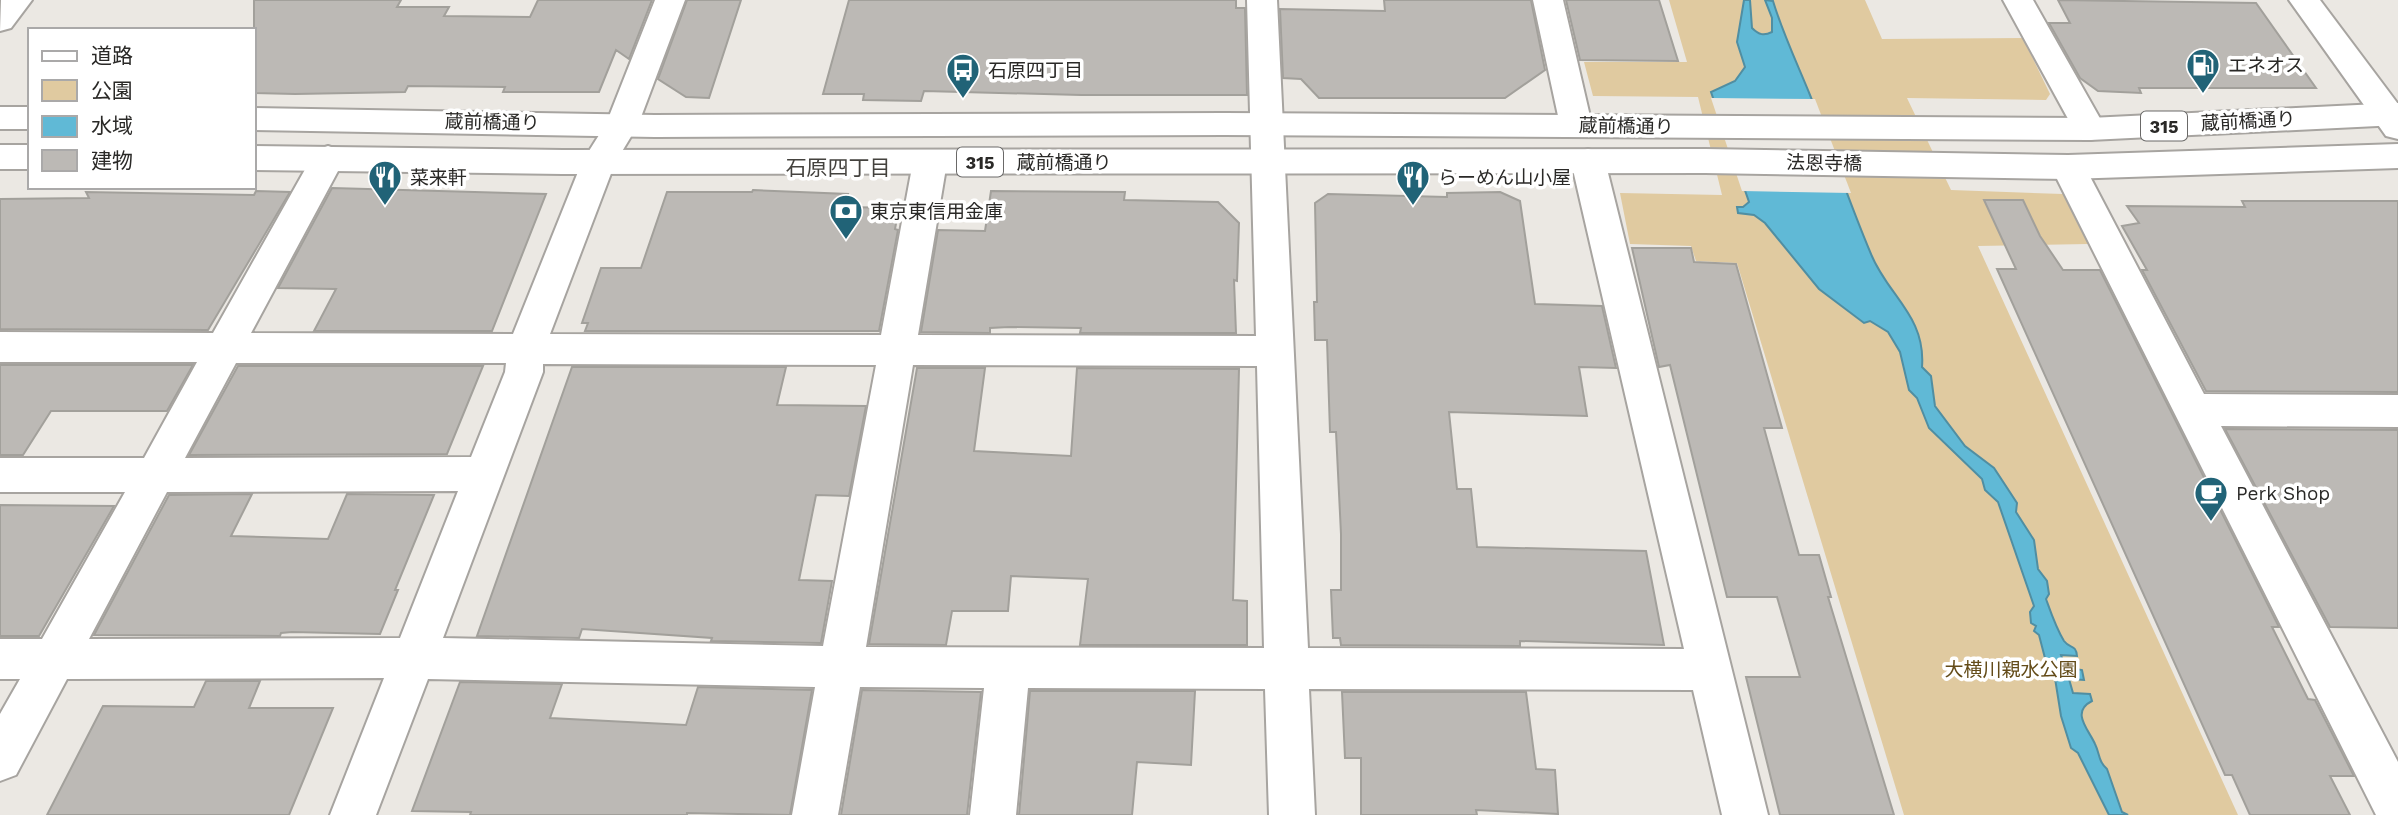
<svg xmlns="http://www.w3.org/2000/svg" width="2398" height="815" font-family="'Work Sans','Noto Sans JP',sans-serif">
  <rect width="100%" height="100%" fill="#ebe8e3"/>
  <path fill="#e0caa0" d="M 1669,0 L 1865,0 L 1882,39 L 2023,38 L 2050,94 L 2046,100 L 1907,98 L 1951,190 L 2063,194 L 2088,244 L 1978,246 L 2238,815 L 1904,815 L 1737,263 L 1696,261 L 1691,246 L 1630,244 L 1620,193 L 1722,195 L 1698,97 L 1593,96 L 1584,62 L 1687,62 Z"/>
  <path fill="#60b9d6" stroke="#508ea2" stroke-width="2" d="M 1744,0 L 1750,0 L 1752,28 C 1759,35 1764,36 1772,32 L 1772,18 L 1765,0 L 1773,1 C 1783,34 1797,63 1810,95 C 1831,148 1849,202 1871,254 C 1888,296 1926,316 1922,367 L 1931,376 L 1935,406 L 1965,446 L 1994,468 L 2017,503 L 2016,512 L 2034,540 L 2038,569 L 2047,581 L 2049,594 L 2046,599 C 2051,613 2056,628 2064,641 C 2070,649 2076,644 2077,656 L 2061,655 L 2065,667 L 2082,670 L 2084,680 L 2069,679 L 2073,693 L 2090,694 L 2092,701 C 2070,712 2089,730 2095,744 C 2100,754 2098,761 2107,769 L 2122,812 L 2128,815 L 2109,815 L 2078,753 L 2071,748 L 2061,716 L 2054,672 L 2046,662 L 2039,635 L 2034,631 L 2036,626 L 2031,623 L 2030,612 L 2034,606 L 1998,502 L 1985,490 L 1982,479 L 1929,428 L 1917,398 L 1909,390 L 1900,352 L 1888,332 L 1870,321 L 1864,323 L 1819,289 L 1765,223 L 1754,215 L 1738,213 L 1737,207 L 1743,207 L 1749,202 L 1711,92 L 1735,81 L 1745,67 L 1737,42 Z"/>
  <path fill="#ebe8e3" d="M 1711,98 L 1815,99 L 1851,193 L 1742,191 Z"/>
  <path fill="#bcb9b5" stroke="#a2a09b" stroke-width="2" d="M 254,0 L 401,0 L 397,7 L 449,7 L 444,16 L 530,17 L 538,0 L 652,0 L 629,59 L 616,50 L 599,92 L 503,92 L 505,87 L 408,86 L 405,92 L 295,94 L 254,93 Z
    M 687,0 L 741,0 L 709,98 L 686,97 L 658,79 Z
    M 849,0 L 1236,0 L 1236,8 L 1245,8 L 1247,95 L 1081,95 L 924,91 L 921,101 L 863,100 L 864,94 L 823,94 Z
    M 1384,0 L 1531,0 L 1545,70 L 1505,98 L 1319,98 L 1301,79 L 1283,78 L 1280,9 L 1385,11 Z
    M 1566,0 L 1659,0 L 1678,61 L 1580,60 Z
    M 2058,0 L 2256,3 L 2316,88 L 2139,88 L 2141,93 L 2098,91 L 2080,78 L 2049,23 L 2070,23 Z
    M 332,188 L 546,194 L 492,331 L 314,331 L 336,289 L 278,288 Z
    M 753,190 L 848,194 L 845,207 L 899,208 L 895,229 L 898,230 L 879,331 L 585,331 L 588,323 L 582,323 L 601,268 L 641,268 L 667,192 L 752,192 Z
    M 256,191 L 290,192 L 208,330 L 0,329 L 0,199 L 89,198 L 86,192 L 254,195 Z
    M 991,191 L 1125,192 L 1124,200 L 1218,202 L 1239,223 L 1237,281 L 1234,280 L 1236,333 L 1080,333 L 1081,328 L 1009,327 L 990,328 L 990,333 L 921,332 L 938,230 L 985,231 Z
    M 1500,192 L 1520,201 L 1535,304 L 1602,306 L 1616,368 L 1579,367 L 1587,416 L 1449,412 L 1457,489 L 1471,489 L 1477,547 L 1646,551 L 1664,645 L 1520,641 L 1520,646 L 1341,645 L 1340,638 L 1333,638 L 1331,590 L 1341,590 L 1341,534 L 1336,432 L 1330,432 L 1327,340 L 1315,340 L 1314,302 L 1317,302 L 1315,203 L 1328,194 L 1447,197 L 1447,193 Z
    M 1984,200 L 2023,200 L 2040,236 L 2063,270 L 2100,270 L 2279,627 L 2272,627 L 2308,699 L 2315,700 L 2354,776 L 2330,776 L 2350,815 L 2250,815 L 2232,775 L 2225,775 L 1997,269 L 2016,269 Z
    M 2242,201 L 2398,201 L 2398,392 L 2206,391 L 2142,270 L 2147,270 L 2122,226 L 2139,223 L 2127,206 L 2245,207 Z
    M 1632,248 L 1691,248 L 1694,262 L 1736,264 L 1782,428 L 1764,428 L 1799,555 L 1819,555 L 1831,597 L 1828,597 L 1894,815 L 1780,815 L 1746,677 L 1800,677 L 1777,597 L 1727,597 L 1670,365 L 1659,367 Z
    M 0,365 L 193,365 L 167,411 L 51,411 L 23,455 L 0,455 Z
    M 238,366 L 483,366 L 447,454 L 189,455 Z
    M 572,367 L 786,367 L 777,405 L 866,406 L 849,496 L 816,495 L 799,580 L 832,581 L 821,643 L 711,641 L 712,638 L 582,629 L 579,638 L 477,636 Z
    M 917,368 L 985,368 L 974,451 L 1071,456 L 1077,368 L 1239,369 L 1233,600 L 1247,601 L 1247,645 L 1080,645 L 1088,579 L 1011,576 L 1008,611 L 952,611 L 946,645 L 869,644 Z
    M 2225,429 L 2398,430 L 2398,628 L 2330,627 Z
    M 252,494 L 231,536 L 328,539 L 347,494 L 434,495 L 395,590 L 398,590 L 380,634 L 292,632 L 281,633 L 280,636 L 94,635 L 169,495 Z
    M 0,505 L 114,506 L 39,636 L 0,636 Z
    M 206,681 L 260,681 L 249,708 L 333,708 L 289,815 L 47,815 L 103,706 L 194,707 Z
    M 460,682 L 562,684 L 550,718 L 686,725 L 698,687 L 812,690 L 790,815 L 687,813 L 687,815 L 470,815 L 471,812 L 412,811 Z
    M 862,690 L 981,692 L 967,815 L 841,815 Z
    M 1030,691 L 1195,691 L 1191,765 L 1137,762 L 1132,815 L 1019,815 Z
    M 1342,692 L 1526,692 L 1536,769 L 1555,770 L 1558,814 L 1476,810 L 1477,815 L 1361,815 L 1361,758 L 1345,758 Z"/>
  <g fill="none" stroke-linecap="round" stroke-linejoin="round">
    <defs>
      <path id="minor" d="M 655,0 L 685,0 L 638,125 L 615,163 L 550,334 L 881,335 L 913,162 L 918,154 L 930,150 L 942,154 L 947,162 L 918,335 L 1256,336 L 1247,0 L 1277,0 L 1308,648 L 1684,649 L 1571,161 L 1576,153 L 1588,149 L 1600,153 L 1605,161 L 1768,815 L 1722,815 L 1693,690 L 1309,689 L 1315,815 L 1269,815 L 1265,689 L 1028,688 L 1016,815 L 970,815 L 984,688 L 860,687 L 838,815 L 792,815 L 815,687 L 428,679 L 376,815 L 330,815 L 384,678 L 67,679 L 16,775 L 0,781 L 0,714 L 20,679 L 0,679 L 0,639 L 42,639 L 125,492 L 0,492 L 0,458 L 144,458 L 197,362 L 0,362 L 0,332 L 213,333 L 316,150 L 328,146 L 340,150 L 345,158 L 251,333 L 513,334 L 582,162 L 606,124 ZM 236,363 L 506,363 L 505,372 L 471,457 L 185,458 ZM 543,364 L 876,365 L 823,646 L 443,638 L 543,372 ZM 913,365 L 1257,366 L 1264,648 L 866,647 ZM 458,491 L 400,638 L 89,639 L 167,492 Z
        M 1533,0 L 1563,0 L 1592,125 L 1588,133 L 1576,136 L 1564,133 L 1560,125 Z
        M 2003,0 L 2033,0 L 2106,129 L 2102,137 L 2090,140 L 2078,137 Z
        M 2289,0 L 2320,0 L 2398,104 L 2398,139 L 2386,136 Z
        M 2068,155 L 2080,159 L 2085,167 L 2204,394 L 2398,395 L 2398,427 L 2221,426 L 2398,762 L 2398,815 L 2376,815 L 2051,167 L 2056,159 Z"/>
      <path id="major" d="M 32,0 L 11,28 L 0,31 L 1,0 Z
        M 2398,103 L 2398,125 L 2090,140 L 1224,135 L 655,137 L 254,130 L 254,108 L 655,115 L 1224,113 L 2090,118 Z
        M 0,107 L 30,107 L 30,129 L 0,129 Z
        M 2398,144 L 2398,168 L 2068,179 L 1705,173 L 563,174 L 254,170 L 254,146 L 563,150 L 1705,149 L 2068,155 Z
        M 0,145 L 30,145 L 30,169 L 0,169 Z"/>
    </defs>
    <use href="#minor" stroke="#a7a4a0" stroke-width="4"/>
    <use href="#major" stroke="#a7a4a0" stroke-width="4"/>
    <use href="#minor" fill="#fff" fill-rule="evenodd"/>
    <use href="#major" fill="#fff" fill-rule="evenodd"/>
  </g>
  <defs>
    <symbol id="fuel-pin" viewBox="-11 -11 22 30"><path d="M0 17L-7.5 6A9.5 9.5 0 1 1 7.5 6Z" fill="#216377" stroke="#fff"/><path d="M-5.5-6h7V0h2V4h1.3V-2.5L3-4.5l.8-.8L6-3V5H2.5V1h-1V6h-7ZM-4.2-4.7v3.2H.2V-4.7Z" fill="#fff"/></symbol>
    <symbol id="bus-pin" viewBox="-11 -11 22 30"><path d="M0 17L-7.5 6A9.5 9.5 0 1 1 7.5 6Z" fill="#216377" stroke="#fff"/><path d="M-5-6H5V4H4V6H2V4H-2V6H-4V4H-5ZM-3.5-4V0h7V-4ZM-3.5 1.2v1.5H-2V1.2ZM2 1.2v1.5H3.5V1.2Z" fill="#fff"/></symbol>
    <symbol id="restaurant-pin" viewBox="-11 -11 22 30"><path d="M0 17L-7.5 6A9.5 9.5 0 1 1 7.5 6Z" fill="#216377" stroke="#fff"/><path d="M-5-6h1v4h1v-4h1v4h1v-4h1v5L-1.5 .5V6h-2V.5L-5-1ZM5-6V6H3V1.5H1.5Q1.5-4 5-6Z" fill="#fff"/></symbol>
    <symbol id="bank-pin" viewBox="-11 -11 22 30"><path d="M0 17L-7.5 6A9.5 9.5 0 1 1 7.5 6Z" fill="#216377" stroke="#fff"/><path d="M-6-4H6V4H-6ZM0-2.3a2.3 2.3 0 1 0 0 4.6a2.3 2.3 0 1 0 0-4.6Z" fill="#fff"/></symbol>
    <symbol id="cafe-pin" viewBox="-11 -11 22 30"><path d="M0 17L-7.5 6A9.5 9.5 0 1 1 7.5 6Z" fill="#216377" stroke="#fff"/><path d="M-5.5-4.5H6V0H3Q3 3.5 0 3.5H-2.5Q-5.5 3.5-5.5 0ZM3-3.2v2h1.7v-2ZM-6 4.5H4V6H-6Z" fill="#fff"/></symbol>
  </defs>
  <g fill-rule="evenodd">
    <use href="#fuel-pin" x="2184" y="46" width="38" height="52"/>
    <use href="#bus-pin" x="944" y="51" width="38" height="52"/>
    <use href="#restaurant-pin" x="366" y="158" width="38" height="52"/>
    <use href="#restaurant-pin" x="1394" y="158" width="38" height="52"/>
    <use href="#bank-pin" x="827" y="192" width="38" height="52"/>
    <use href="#cafe-pin" x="2192" y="474" width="38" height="52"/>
  </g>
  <g text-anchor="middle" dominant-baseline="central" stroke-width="7" stroke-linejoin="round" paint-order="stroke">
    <g fill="#fff" stroke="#6a6968" stroke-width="2">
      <rect x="2141" y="111.5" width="46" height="29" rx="5"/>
      <rect x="957" y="147.5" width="46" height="29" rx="5"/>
    </g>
    <g font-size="18" font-weight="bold" fill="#2a2927">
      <text x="2164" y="126">315</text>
      <text x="980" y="162">315</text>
    </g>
    <g font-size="19" fill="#2a2927" stroke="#fff" text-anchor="start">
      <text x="2228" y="65">エネオス</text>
      <text x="988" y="70">石原四丁目</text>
      <text x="410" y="177">菜来軒</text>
      <text x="1438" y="177">らーめん山小屋</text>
      <text x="870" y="211">東京東信用金庫</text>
      <text x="2236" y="493">Perk Shop</text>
    </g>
    <g font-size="19" fill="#2a2927" stroke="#fff">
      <text transform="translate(2248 121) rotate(-3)">蔵前橋通り</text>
      <text transform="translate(492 122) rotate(1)">蔵前橋通り</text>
      <text transform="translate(1626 126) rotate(1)">蔵前橋通り</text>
      <text x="1064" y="162">蔵前橋通り</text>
      <text transform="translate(1824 163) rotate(1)">法恩寺橋</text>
    </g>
    <g font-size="19" fill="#634b18" stroke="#fff">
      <text x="2011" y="669">大横川親水公園</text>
    </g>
    <g font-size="21" fill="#44423e" stroke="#fff">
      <text x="838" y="167">石原四丁目</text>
    </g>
  </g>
  <rect x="28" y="28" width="228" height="161" fill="#ffffff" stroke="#aaa9a9" stroke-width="2"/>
  <rect x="42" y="51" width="35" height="10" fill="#ffffff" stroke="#aaa9a9" stroke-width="2"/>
  <text x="91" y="63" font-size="21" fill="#2a2927">道路</text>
  <rect x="42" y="80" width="35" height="21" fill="#e0caa0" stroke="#aaa9a9" stroke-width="2"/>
  <text x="91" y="98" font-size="21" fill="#2a2927">公園</text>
  <rect x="42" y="116" width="35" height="21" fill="#60b9d6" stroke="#aaa9a9" stroke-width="2"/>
  <text x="91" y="133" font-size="21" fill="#2a2927">水域</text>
  <rect x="42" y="150" width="35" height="21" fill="#bcb9b5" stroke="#aaa9a9" stroke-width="2"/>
  <text x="91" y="168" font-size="21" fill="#2a2927">建物</text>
</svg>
